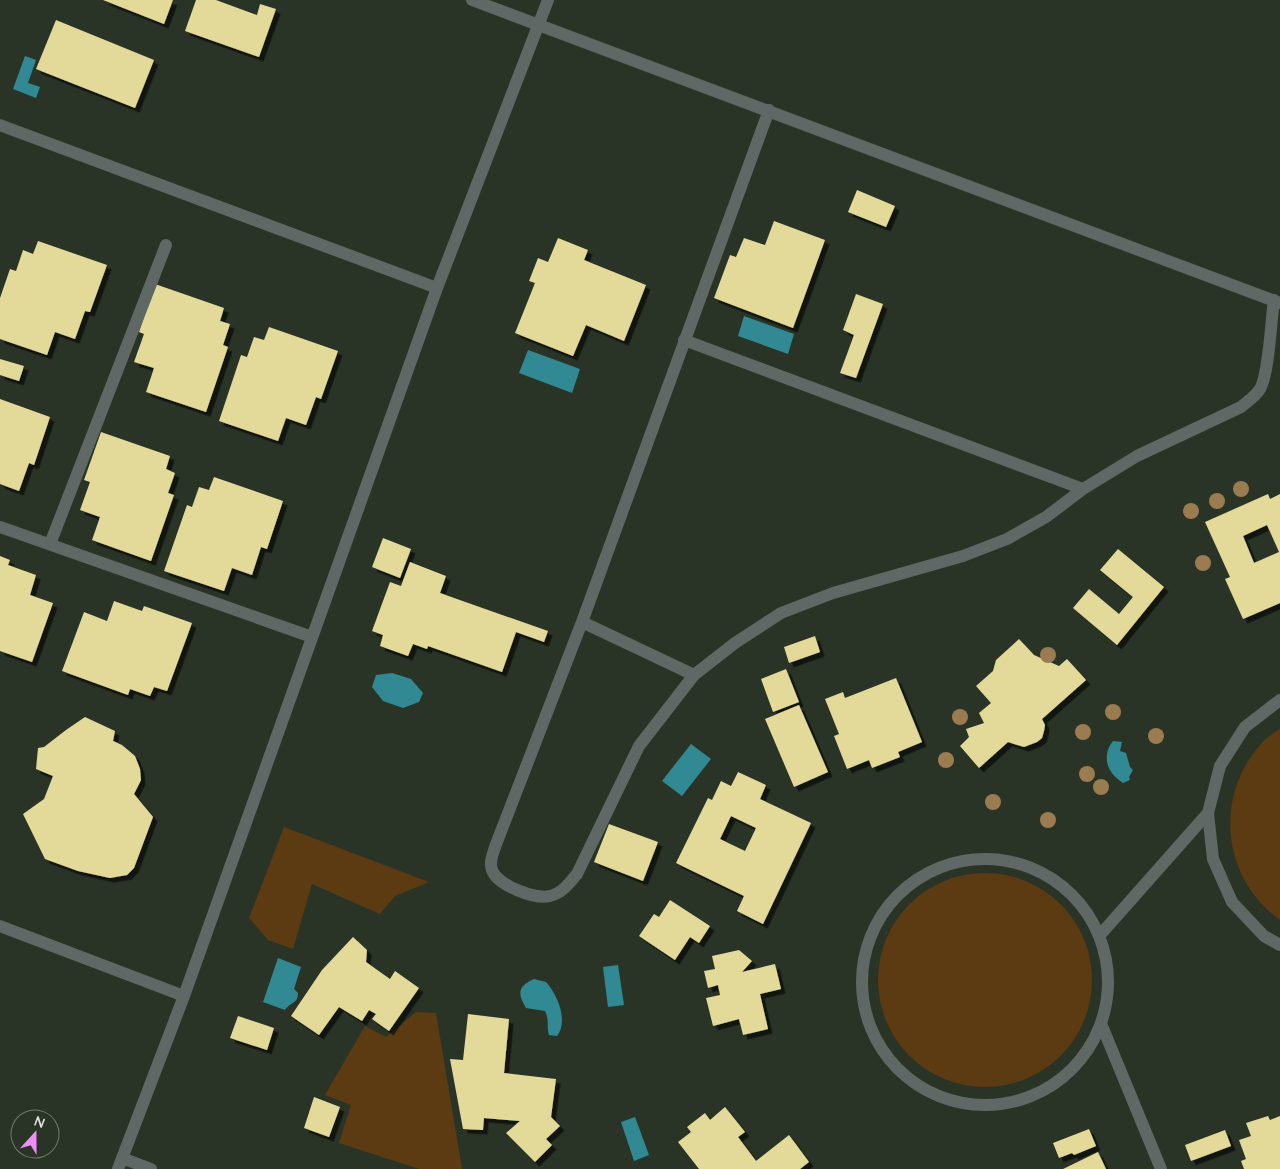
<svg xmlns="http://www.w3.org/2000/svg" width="1280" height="1169" font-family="Quicksand,sans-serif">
  <defs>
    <filter id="shadow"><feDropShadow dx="4.5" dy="4.5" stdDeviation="0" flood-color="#0009"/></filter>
  </defs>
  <rect width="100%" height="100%" fill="#2a3426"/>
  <path fill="#5d3b12" d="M 1280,729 L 1280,920 C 1222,878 1213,796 1262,743 C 1267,737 1274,733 1280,729 Z
    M 284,827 L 429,882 L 395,896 L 380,914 L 312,884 L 293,949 L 268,940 L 249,918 Z
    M878 980a107 107 0 1 1 214 0a107 107 0 1 1-214 0Z
    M 416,1012 L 436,1013 L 462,1169 L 419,1169 L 339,1143 L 351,1105 L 325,1095 L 365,1026 L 386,1037 Z"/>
  <path fill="#318a93" d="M 25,56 L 36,60 L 28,83 L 40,87 L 36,98 L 13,89 Z
    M 744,316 L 794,334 L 788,354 L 738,336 Z
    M 528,350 L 580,369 L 572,393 L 519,373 Z
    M 392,673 L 411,679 L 423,693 L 419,702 L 403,708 L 383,701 L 372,687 L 376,675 Z
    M 1113,741 L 1122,742 L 1120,751 L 1126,753 L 1130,767 L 1133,770 L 1129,777 L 1130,780 L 1123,783 C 1107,773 1101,756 1113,741 Z
    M 691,744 L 711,759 L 682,796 L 662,781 Z
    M 278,958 L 301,967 L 294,989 L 298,993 C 298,1004 290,1002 285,1010 L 263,1002 Z
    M 618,965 L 624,1005 L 608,1007 L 603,967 Z
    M 534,979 L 546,982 C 557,994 569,1021 557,1036 L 549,1035 C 546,1026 550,1021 545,1011 L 526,1008 C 517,993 518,986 534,979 Z
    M 635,1117 L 649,1155 L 634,1161 L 621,1122 Z"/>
  <path fill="#e3da99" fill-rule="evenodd" filter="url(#shadow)" d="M 103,0 L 173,0 L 164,24 Z
    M 196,0 L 216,0 L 257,15 L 260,4 L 276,9 L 259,57 L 185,31 Z
    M 56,20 L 154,60 L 135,108 L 36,69 Z
    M 857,190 L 895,206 L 886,227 L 848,212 Z
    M 774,221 L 825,240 L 793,328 L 714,298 L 730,255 L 736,257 L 744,238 L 765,245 Z
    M 558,238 L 588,250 L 584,260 L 646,285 L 624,341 L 586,325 L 573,356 L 515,333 L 535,283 L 529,281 L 538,258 L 548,262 Z
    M 38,241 L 107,265 L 90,312 L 85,311 L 75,339 L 55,332 L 47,355 L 0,339 L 0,298 L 10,269 L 16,271 L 23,250 L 33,254 Z
    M 155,284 L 224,308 L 220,321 L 230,324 L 223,345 L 228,347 L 206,412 L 146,392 L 154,368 L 134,362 L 144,334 L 139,332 Z
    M 856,294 L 883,304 L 856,378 L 840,373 L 854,335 L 843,330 Z
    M 269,327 L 338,351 L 321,399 L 316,397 L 306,425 L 286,418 L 278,441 L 219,421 L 241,355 L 247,357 L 254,337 L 264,340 Z
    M 0,359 L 24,366 L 19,381 L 0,375 Z
    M 0,399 L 50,417 L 34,465 L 29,463 L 19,491 L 0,484 Z
    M 101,432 L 170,456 L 166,469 L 175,473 L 168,493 L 174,495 L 151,561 L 92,540 L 100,517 L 80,510 L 90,482 L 84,480 Z
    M 214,477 L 283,501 L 267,549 L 261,547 L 252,575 L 232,568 L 224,591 L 164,571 L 187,505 L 192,507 L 199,487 L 209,490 Z
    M 1268,494 L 1270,499 L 1280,494 L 1280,603 L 1243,619 L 1225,579 L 1230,577 L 1205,522 ZM 1267,525 L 1279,552 L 1254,563 L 1243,536 Z
    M 383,538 L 411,549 L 400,578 L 372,567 Z
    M 1118,549 L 1164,587 L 1117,645 L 1073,608 L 1089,589 L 1119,614 L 1133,597 L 1100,570 Z
    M 0,556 L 10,560 L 8,565 L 36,575 L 30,595 L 53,603 L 32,662 L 0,651 Z
    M 410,562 L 446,576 L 440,593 L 548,631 L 544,642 L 516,632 L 502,672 L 428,646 L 427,649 L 413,644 L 408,656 L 380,646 L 383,635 L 372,631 L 390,582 L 401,586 Z
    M 114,601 L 142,611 L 144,606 L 192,623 L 167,691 L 154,687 L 150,696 L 130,689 L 128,695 L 62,671 L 84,612 L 107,621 Z
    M 815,636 L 820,652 L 789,663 L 784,647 Z
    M 1019,639 L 1034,655 L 1059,666 L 1067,659 L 1086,680 L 1042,719 L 1045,725 L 1044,731 L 1042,738 L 1037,742 L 1024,747 L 1008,742 L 979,768 L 960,746 L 969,737 L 966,729 L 984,723 L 979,713 L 991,703 L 976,686 L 993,671 L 996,660 Z
    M 786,669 L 799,702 L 773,712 L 761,679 Z
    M 896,678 L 922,742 L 898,752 L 900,757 L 872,768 L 869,760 L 847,769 L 834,736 L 839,734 L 825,699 L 843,692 L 845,698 Z
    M 799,705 L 828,772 L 794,787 L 765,719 Z
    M 85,717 L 115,731 L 113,741 L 122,745 L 135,756 L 140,769 L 141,780 L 134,794 L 153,817 L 134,868 L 127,875 L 110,878 L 78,871 L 45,859 L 23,814 L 44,799 L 53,776 L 36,769 L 38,748 L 44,747 L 66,730 Z
    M 738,772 L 766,785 L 760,799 L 811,823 L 763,924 L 737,911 L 744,896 L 676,863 L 708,798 L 712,800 L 721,781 L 731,786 ZM 731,816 L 756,828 L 745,851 L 720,839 Z
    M 609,824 L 658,842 L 643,881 L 594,862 Z
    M 670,900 L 710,926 L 699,943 L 690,937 L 675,960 L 639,936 L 654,914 L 659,917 Z
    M 353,937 L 367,950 L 366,962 L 390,979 L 395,971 L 419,988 L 389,1031 L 372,1019 L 376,1014 L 369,1010 L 362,1021 L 339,1007 L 319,1035 L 291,1016 L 322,970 Z
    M 739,950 L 752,961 L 742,972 L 775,964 L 781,989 L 760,994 L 768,1029 L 743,1035 L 739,1019 L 713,1026 L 706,998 L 720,995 L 718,985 L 708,988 L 704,971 L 715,969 L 712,956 Z
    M 468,1014 L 509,1019 L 504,1073 L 556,1079 L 551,1117 L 560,1126 L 546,1139 L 552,1145 L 535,1162 L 506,1133 L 520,1121 L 484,1118 L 483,1130 L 463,1129 L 450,1059 L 463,1060 Z
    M 238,1016 L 274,1028 L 267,1050 L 230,1038 Z
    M 314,1097 L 340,1107 L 329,1137 L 304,1128 Z
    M 725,1107 L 745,1132 L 738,1137 L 756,1161 L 789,1135 L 809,1162 L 800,1169 L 699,1169 L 678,1142 L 691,1132 L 687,1127 L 705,1113 L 710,1120 Z
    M 1268,1116 L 1270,1120 L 1280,1116 L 1280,1169 L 1244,1169 L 1241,1161 L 1246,1159 L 1239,1140 L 1251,1136 L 1246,1123 Z
    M 1089,1129 L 1096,1146 L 1074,1155 L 1072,1153 L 1059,1158 L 1053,1143 Z
    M 1225,1130 L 1231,1146 L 1191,1161 L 1185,1145 Z
    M 1098,1152 L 1106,1169 L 1063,1169 Z"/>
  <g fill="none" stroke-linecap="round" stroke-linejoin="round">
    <path stroke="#5f6864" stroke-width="12" d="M 472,0 L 1280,303
      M 0,125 L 437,288
      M 684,340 L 1083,489
      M 0,527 L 312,637
      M 50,544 L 166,245
      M 582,622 L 694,675 L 735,643 L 781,613 L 833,593 L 963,556 L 1007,539 L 1046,517 L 1083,489 L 1137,456 L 1241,407 C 1248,401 1255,397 1260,389 C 1269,374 1271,320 1274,300
      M 694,675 L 639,746 L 577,874 C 569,884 562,893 550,896 C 535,900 497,885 492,870 C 489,862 493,854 495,847 L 582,622 L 769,110
      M 1280,700 L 1245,727 L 1220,766 L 1208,813 L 1213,859 L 1232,902 L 1264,936 L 1280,945
      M862 982a123 123 0 1 1 246 0a123 123 0 1 1-246 0Z
      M 0,926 L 184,996
      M 1100,935 L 1208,813
      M 1102,1026 L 1161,1169
      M 122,1158 L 151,1169
      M 118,1169 L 184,996 L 437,288 L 548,0"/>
  </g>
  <g fill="#9b7c50">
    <circle cx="1241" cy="489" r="8"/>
    <circle cx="1217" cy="501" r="8"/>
    <circle cx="1191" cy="511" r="8"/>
    <circle cx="1203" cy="563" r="8"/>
    <circle cx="1048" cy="655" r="8"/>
    <circle cx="1113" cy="712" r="8"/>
    <circle cx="960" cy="717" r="8"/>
    <circle cx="1083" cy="732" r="8"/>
    <circle cx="1156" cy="736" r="8"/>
    <circle cx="946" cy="760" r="8"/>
    <circle cx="1087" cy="774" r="8"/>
    <circle cx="1101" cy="787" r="8"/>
    <circle cx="993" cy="802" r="8"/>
    <circle cx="1048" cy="820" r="8"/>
  </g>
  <g transform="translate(35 1134) rotate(21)"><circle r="24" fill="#2a3426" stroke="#727a6e"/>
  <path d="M0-4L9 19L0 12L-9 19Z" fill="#ee8cf8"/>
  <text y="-8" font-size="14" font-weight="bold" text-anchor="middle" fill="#dee4db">N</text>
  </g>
</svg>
